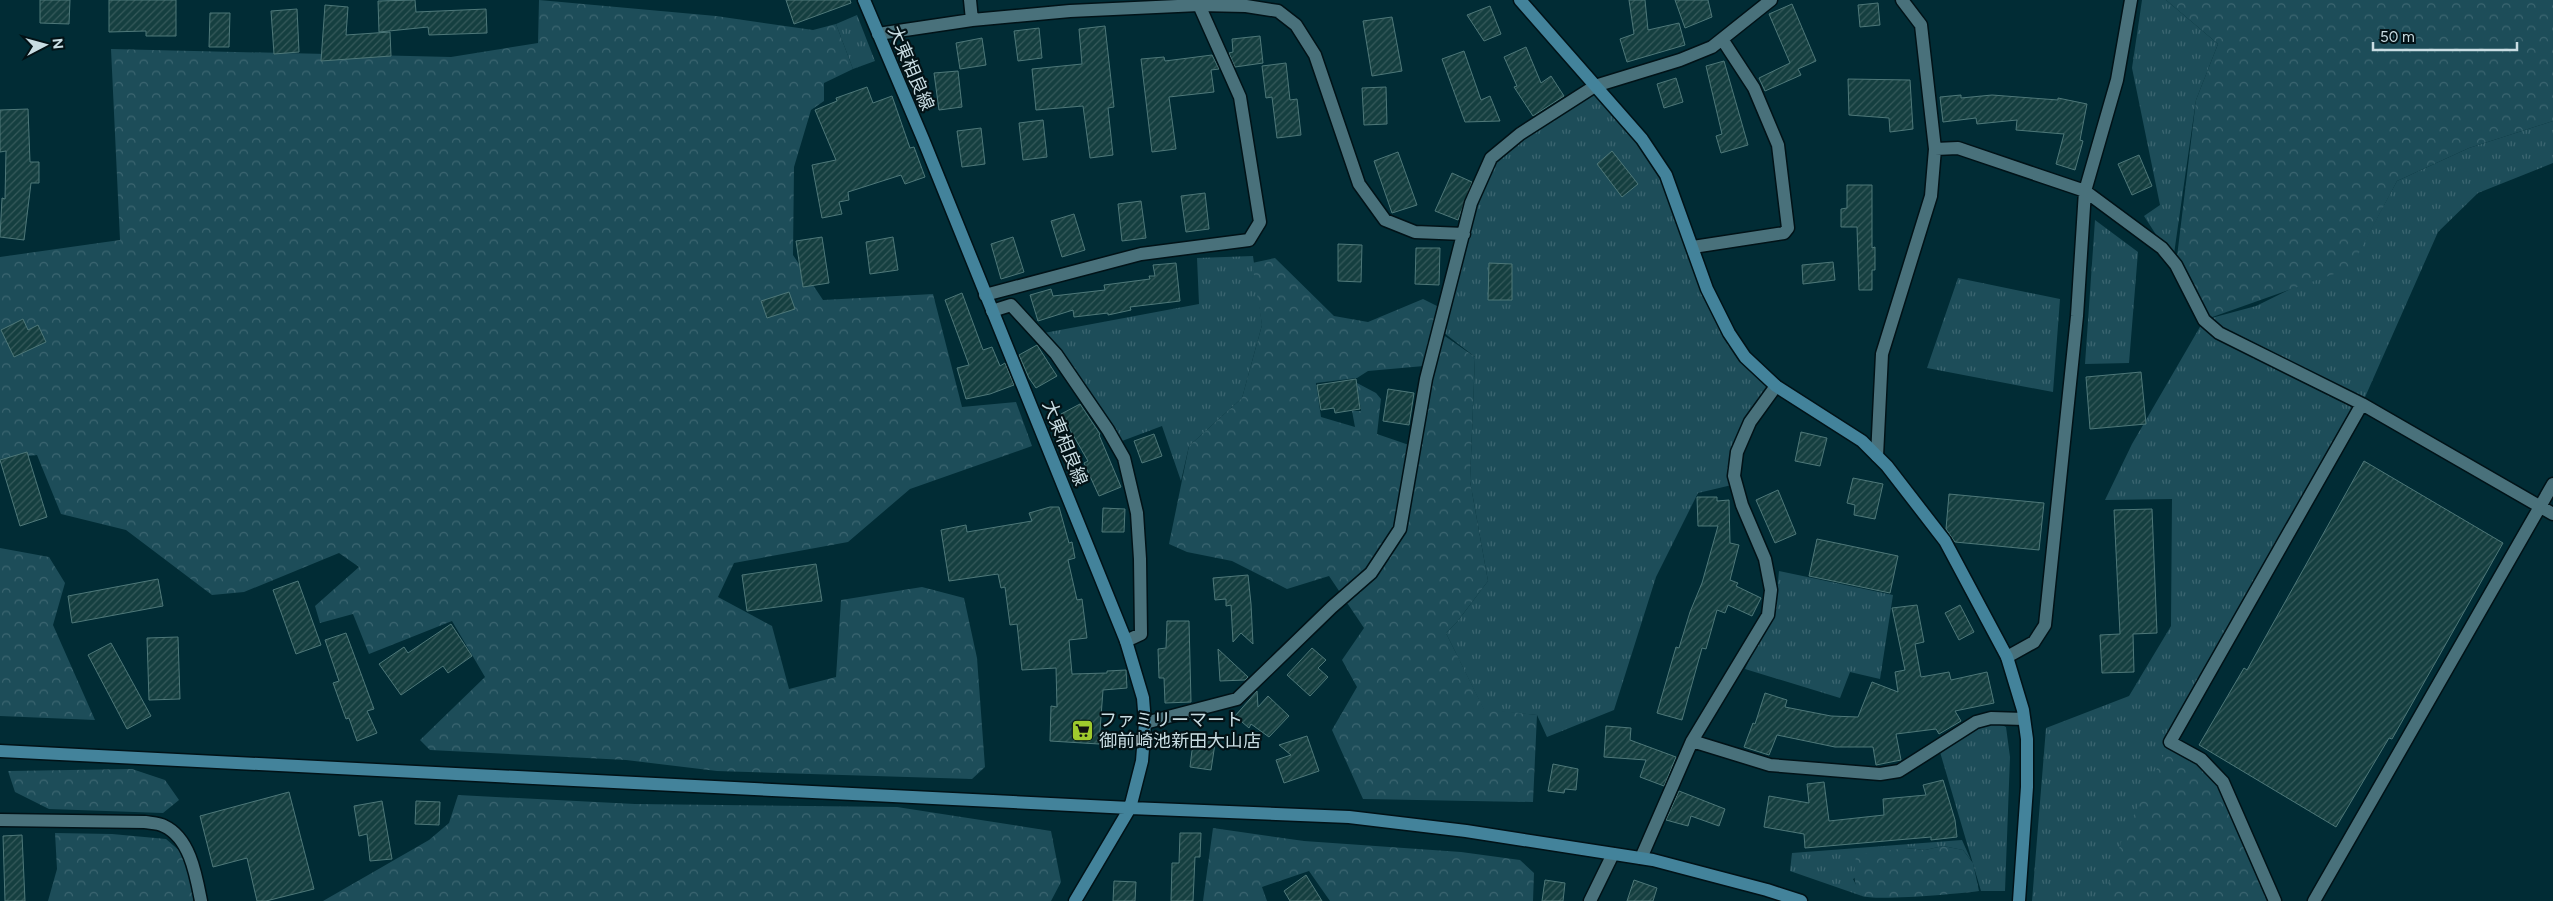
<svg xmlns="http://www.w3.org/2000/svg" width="2553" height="901" font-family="Figtree,'Noto Sans JP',sans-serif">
  <defs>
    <pattern id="grass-tufts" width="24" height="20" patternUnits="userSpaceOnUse" patternTransform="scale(1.25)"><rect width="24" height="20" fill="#1d4d59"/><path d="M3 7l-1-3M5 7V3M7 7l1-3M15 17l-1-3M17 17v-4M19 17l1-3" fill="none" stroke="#3c6671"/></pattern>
    <pattern id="forest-crowns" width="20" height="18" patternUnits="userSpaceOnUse" patternTransform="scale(1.25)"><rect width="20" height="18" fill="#1d4d59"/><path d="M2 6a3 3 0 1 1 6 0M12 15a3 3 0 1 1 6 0" fill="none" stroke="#3c6671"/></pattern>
    <pattern id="building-hatch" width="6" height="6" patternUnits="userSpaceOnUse" patternTransform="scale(1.25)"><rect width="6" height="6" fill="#153f40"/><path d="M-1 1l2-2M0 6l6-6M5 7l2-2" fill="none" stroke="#365a5b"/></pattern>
  </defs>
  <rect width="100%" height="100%" fill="#012c35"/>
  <path fill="url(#grass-tufts)" d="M 2142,0 L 2166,0 L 2218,44 L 2196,100 L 2173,261 L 2144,216 L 2160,205 L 2132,68 Z
    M 857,15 L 875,61 L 853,69 L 836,24 Z
    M 1590,90 L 1666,175 L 1693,247 L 1741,351 L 1775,387 L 1737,448 L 1736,484 L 1698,493 L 1656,577 L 1614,710 L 1547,737 L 1537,715 L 1484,710 L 1446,633 L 1457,622 L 1488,581 L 1470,481 L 1475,357 L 1443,332 L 1480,184 L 1491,158 Z
    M 2553,121 L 2553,163 L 2478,193 L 2438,232 L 2362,404 L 2174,736 L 2109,901 L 2032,901 L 2046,728 L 2129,696 L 2171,626 L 2172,499 L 2105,500 L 2132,444 L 2204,320 L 2256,306 L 2356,257 L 2397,181 L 2469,148 Z
    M 2095,220 L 2138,252 L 2129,363 L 2085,364 Z
    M 1253,256 L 1262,325 L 1242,398 L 1189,446 L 1181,481 L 1162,426 L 1122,441 L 1044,333 L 1199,304 L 1197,258 Z
    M 1958,278 L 2060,299 L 2053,392 L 1927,368 Z
    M 1779,571 L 1893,595 L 1880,679 L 1850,672 L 1840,698 L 1745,669 L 1776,603 Z
    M 1996,722 L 2006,727 L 2010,757 L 2005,891 L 1981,891 L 1940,752 L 1986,723 Z
    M 1962,840 L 1971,860 L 1963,850 L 1943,846 L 1925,850 L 1906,848 L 1853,879 L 1862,896 L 1790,871 L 1792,853 Z"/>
  <path fill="url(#forest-crowns)" d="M 539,0 L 716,16 L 813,30 L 836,24 L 853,69 L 824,83 L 824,101 L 811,110 L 794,167 L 793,255 L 823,300 L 933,294 L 962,407 L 1016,402 L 1032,446 L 910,489 L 848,542 L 734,563 L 718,597 L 772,626 L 789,689 L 836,677 L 841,600 L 922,587 L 964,598 L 977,658 L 985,767 L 972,779 L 717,771 L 626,760 L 430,750 L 420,740 L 485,677 L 452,621 L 369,654 L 353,614 L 320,623 L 315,606 L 359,567 L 339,553 L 244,592 L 212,595 L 126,530 L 61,514 L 37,455 L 0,459 L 0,257 L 120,240 L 111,49 L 451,57 L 538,43 Z
    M 2166,0 L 2553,0 L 2553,121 L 2469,148 L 2397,181 L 2351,268 L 2204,320 L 2176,265 L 2196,100 L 2218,44 Z
    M 1275,258 L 1334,316 L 1368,322 L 1423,299 L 1439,307 L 1424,366 L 1368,371 L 1357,378 L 1316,383 L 1321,417 L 1355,427 L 1352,411 L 1361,411 L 1357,383 L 1376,393 L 1381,399 L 1377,434 L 1409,445 L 1439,332 L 1475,357 L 1470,481 L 1488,581 L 1457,622 L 1446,633 L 1484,709 L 1537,715 L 1533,802 L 1363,799 L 1332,730 L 1357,687 L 1342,660 L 1364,628 L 1329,576 L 1287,589 L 1232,561 L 1187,552 L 1169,544 L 1189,446 L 1242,398 L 1262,325 L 1252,263 Z
    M 0,548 L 49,557 L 65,583 L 53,625 L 95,720 L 0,716 Z
    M 2170,742 L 2223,782 L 2275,901 L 2104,901 L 2122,839 Z
    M 132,769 L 165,780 L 179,800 L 163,813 L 49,809 L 15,792 L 8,771 Z
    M 458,795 L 635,804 L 897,807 L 1051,831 L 1061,882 L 1051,901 L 323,901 L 429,840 L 449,823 Z
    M 1213,828 L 1304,841 L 1461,852 L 1520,860 L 1534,873 L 1533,901 L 1330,901 L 1309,871 L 1262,887 L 1267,901 L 1203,901 Z
    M 55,833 L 112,834 L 166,839 L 181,852 L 193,888 L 193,901 L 48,901 L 57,869 Z
    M 1943,846 L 1963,850 L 1973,863 L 1979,891 C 1959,894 1875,901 1862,896 C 1851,883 1855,869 1856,855 L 1906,848 L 1925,850 Z"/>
  <path fill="url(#building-hatch)" stroke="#4e7879" d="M 40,0 L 70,0 L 69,24 L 40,23 Z
    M 109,0 L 176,0 L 176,36 L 146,36 L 146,31 L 109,32 Z
    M 415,0 L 416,12 L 486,9 L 487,33 L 429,35 L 428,27 L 379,32 L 378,1 Z
    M 786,0 L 850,0 L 851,3 L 794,24 Z
    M 1629,0 L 1645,0 L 1648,30 L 1679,23 L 1685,45 L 1627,62 L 1620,39 L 1634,34 Z
    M 1675,0 L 1708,0 L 1712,17 L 1685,28 Z
    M 1878,3 L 1880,25 L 1860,27 L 1858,5 Z
    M 1792,4 L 1816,61 L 1798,69 L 1801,75 L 1765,91 L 1759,78 L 1790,63 L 1769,14 Z
    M 325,5 L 348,7 L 346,35 L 390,32 L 391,56 L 321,61 Z
    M 1490,6 L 1501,34 L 1484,41 L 1467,15 Z
    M 297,9 L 299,52 L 274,54 L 271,11 Z
    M 210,13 L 230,13 L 229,47 L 209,47 Z
    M 1392,17 L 1402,71 L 1372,76 L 1363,21 Z
    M 1105,26 L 1114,107 L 1108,108 L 1113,155 L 1090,158 L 1083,106 L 1036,110 L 1032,69 L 1082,64 L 1079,29 Z
    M 1039,28 L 1042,58 L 1018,61 L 1014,31 Z
    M 1260,36 L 1263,63 L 1235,67 L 1229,53 L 1233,52 L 1232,39 Z
    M 982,38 L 986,65 L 960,69 L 956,43 Z
    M 1526,47 L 1541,83 L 1551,76 L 1564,96 L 1533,116 L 1514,87 L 1517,86 L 1504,57 Z
    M 1464,51 L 1481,100 L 1490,96 L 1500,121 L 1465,122 L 1442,59 Z
    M 1212,55 L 1219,69 L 1211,70 L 1214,92 L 1169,97 L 1176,149 L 1152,152 L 1141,59 L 1164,57 L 1165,61 Z
    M 1724,61 L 1748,145 L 1721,153 L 1716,136 L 1722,134 L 1706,66 Z
    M 1286,63 L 1290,100 L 1297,99 L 1301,135 L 1277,138 L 1272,97 L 1266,98 L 1262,66 Z
    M 958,71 L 962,107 L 939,110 L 934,73 Z
    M 1676,78 L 1683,102 L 1664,108 L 1657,84 Z
    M 1848,79 L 1910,80 L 1913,129 L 1890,132 L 1889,118 L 1849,115 Z
    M 867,87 L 873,103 L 892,96 L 910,148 L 914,147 L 925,177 L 905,184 L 901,175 L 848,192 L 849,200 L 839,202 L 842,214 L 822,218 L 812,165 L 836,160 L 815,110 L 837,101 L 836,98 Z
    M 1386,87 L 1387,124 L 1364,125 L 1362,88 Z
    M 1961,95 L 1961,98 L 1992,95 L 2058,100 L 2058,98 L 2087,104 L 2080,140 L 2083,141 L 2075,170 L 2056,164 L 2064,134 L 2016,130 L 2017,120 L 1977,124 L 1976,118 L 1943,122 L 1940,97 Z
    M 28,109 L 30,162 L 39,162 L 39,183 L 31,183 L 24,240 L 0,237 L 2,198 L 5,199 L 6,151 L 0,152 L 0,110 Z
    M 1043,120 L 1047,157 L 1023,160 L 1019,123 Z
    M 981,128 L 985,164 L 962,167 L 957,131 Z
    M 1612,151 L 1638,184 L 1622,197 L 1597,164 Z
    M 1398,152 L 1417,205 L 1392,213 L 1374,161 Z
    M 2139,155 L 2152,186 L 2132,195 L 2118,164 Z
    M 1452,173 L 1472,182 L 1458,220 L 1435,211 Z
    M 1847,185 L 1872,185 L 1872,248 L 1875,247 L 1875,270 L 1872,270 L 1872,290 L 1859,290 L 1857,227 L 1841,227 L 1841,209 L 1847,208 Z
    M 1205,193 L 1209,229 L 1186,232 L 1181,196 Z
    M 1141,201 L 1146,238 L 1122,241 L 1118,204 Z
    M 1074,214 L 1085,250 L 1062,257 L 1051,221 Z
    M 822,237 L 829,283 L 803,287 L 796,241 Z
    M 893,237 L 898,270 L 870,274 L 866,242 Z
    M 1013,237 L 1024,272 L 1001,279 L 991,244 Z
    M 1338,244 L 1362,245 L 1361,282 L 1338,281 Z
    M 1416,248 L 1440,248 L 1439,285 L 1415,284 Z
    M 1833,262 L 1835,280 L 1803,284 L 1802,265 Z
    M 1176,263 L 1180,301 L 1130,307 L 1131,310 L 1108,315 L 1108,313 L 1074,317 L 1073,310 L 1038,321 L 1030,295 L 1051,289 L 1053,296 L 1105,290 L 1104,285 L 1150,279 L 1149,276 L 1155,276 L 1153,265 Z
    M 1489,263 L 1512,264 L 1512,300 L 1488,300 Z
    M 789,292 L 795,309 L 767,318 L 761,301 Z
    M 962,293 L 983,350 L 992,347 L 1000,366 L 1005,363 L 1014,385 L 990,394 L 966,399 L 957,368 L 969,365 L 945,300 Z
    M 23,319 L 28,330 L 38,325 L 46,342 L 14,357 L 1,330 Z
    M 1037,345 L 1057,376 L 1036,388 L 1029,378 L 1019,355 Z
    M 2141,372 L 2146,424 L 2090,429 L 2086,377 Z
    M 1356,379 L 1360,409 L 1335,413 L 1334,408 L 1321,410 L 1317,385 Z
    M 1388,389 L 1414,393 L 1409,425 L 1383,421 Z
    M 1080,404 L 1100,434 L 1099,435 L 1121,487 L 1099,496 L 1084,463 L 1088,461 L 1061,414 Z
    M 1801,432 L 1827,438 L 1820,466 L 1795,461 Z
    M 1154,434 L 1162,456 L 1142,463 L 1134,441 Z
    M 27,452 L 47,517 L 20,526 L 0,460 Z
    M 2364,461 L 2503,543 L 2392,739 L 2389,738 L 2336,827 L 2199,745 L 2244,668 L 2247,670 Z
    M 1853,478 L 1883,484 L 1875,519 L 1854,515 L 1855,505 L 1847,503 Z
    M 1778,490 L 1796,534 L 1775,543 L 1756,500 Z
    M 1949,494 L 2044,503 L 2039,550 L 1955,542 L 1946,529 Z
    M 1697,497 L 1717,497 L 1717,501 L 1729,500 L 1730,543 L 1739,545 L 1730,580 L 1738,583 L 1736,586 L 1761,598 L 1752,616 L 1728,605 L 1725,613 L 1717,610 L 1706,649 L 1702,648 L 1682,720 L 1657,713 L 1676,647 L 1679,648 L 1690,612 L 1702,583 L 1718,526 L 1698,526 Z
    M 1050,507 L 1059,507 L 1069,543 L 1072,542 L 1075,558 L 1068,560 L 1077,600 L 1082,599 L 1087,638 L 1069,640 L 1072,674 L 1107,673 L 1107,671 L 1126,670 L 1127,688 L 1103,690 L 1099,744 L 1050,741 L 1051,706 L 1057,707 L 1056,668 L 1022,670 L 1017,624 L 1010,625 L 1005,587 L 1001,588 L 998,574 L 949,581 L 941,530 L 966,525 L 967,532 L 1032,521 L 1029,513 Z
    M 1103,508 L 1125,509 L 1124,532 L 1102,532 Z
    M 2152,509 L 2157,633 L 2133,634 L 2134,672 L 2102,673 L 2100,635 L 2120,634 L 2114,510 Z
    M 1817,539 L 1898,556 L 1890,593 L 1809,576 Z
    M 816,564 L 822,601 L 747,611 L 742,575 Z
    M 1248,575 L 1251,604 L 1253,644 L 1241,633 L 1233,642 L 1231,605 L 1226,606 L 1226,599 L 1215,600 L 1213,578 Z
    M 158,579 L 163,606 L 72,623 L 68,596 Z
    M 298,581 L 321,645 L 296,654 L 273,590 Z
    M 1917,605 L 1924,642 L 1915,644 L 1921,677 L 1949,672 L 1951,680 L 1987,672 L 1994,703 L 1955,711 L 1961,721 L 1939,734 L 1936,729 L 1896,734 L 1901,760 L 1876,765 L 1873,747 L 1835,747 L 1777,735 L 1769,755 L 1744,747 L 1753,723 L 1755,724 L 1765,693 L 1787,700 L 1785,707 L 1831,716 L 1858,717 L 1872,682 L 1898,692 L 1895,672 L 1905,670 L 1892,608 Z
    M 1960,605 L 1974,632 L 1959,640 L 1945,613 Z
    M 1167,621 L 1189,621 L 1191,702 L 1165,703 L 1164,678 L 1159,678 L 1158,649 L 1166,648 Z
    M 451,624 L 472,656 L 448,673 L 443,666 L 401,695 L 379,664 L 404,647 L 408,653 Z
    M 346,633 L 374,709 L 367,711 L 377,733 L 357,741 L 349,718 L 346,719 L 333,683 L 339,681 L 325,640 Z
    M 178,637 L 180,699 L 149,700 L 147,638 Z
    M 111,643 L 151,716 L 127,729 L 88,655 Z
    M 1312,648 L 1326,660 L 1318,668 L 1328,677 L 1310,696 L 1287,675 Z
    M 1218,649 L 1248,677 L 1245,680 L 1220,681 Z
    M 1257,691 L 1258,707 L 1268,696 L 1289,716 L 1269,737 L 1251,724 L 1249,728 L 1235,716 Z
    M 1606,726 L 1631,728 L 1630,740 L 1676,757 L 1664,786 L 1640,777 L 1646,760 L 1604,757 Z
    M 1194,734 L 1216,737 L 1211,770 L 1190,767 Z
    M 1307,736 L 1319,771 L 1284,783 L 1276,760 L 1291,755 L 1279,745 Z
    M 1553,764 L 1578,769 L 1576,790 L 1565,789 L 1564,793 L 1548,791 Z
    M 1943,780 L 1955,820 L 1957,837 L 1931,840 L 1931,837 L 1805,848 L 1804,834 L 1764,827 L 1769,796 L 1809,803 L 1807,784 L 1824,782 L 1829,821 L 1884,815 L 1883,799 L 1926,795 L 1923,785 Z
    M 1679,791 L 1725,809 L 1719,826 L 1691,816 L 1688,826 L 1666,820 Z
    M 289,792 L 314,889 L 266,901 L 257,901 L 247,858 L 213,867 L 200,816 Z
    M 382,801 L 392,859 L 370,861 L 367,834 L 359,836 L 354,806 Z
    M 416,801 L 440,802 L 439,825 L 415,824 Z
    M 1180,833 L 1201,833 L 1200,857 L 1195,857 L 1193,901 L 1171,901 L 1172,863 L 1179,863 Z
    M 22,835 L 25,901 L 5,901 L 3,836 Z
    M 1306,875 L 1322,901 L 1290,901 L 1284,891 Z
    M 1545,880 L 1565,883 L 1563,901 L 1542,901 Z
    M 1634,880 L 1657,888 L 1653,901 L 1627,901 Z
    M 1114,881 L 1136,882 L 1135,901 L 1113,901 Z"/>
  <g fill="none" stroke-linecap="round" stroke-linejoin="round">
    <defs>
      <path id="street" d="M 970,0 L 972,20
        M 878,34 L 972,20 L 1070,11 L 1199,5 L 1246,6 L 1278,11 L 1296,25 L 1315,55 L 1359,184 L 1385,220 L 1415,232 L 1464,234
        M 1935,149 L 1958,148 L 2085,191 L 2162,248 L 2176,265 L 2204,320 L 2219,333 L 2362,404 L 2553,514
        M 1693,247 L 1784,233 L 1788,228 L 1778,145 L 1754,88 L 1722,39
        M 985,295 L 1141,254 L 1249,240 L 1260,222 L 1240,97 L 1199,5
        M 992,311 L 1011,305 L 1056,354 L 1108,430 L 1124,458 L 1137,513 L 1140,559 L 1141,634 L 1126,641
        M 1877,456 L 1882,354 L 1931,196 L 1935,149 L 1921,25 L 1902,0
        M 2007,657 L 2034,642 L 2045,625 L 2077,316 L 2085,191 L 2117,80 L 2131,0
        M 1145,723 L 1237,699 L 1332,607 L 1371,573 L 1400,529 L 1426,379 L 1471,203 L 1491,158 L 1520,134 L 1595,86 L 1680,60 L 1712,47 L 1771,0
        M 1692,741 L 1770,765 L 1880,774 L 1899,771 L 1976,722 L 1991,718 L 2024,719
        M 0,820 L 145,822 C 150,823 159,823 164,826 C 190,838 196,875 201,901
        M 1641,858 L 1692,741 L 1768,615 L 1771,590 L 1765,559 L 1742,505 L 1734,476 L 1737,452 L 1750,422 L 1776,386
        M 1590,901 L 1613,854
        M 2275,901 L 2223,782 L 2201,759 L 2170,742 L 2362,404
        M 2314,901 L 2553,484"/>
      <path id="secondary" d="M 864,0 L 923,139 L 1126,641 L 1143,698 L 1145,723 L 1142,761 L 1130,808 L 1075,901
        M 1520,0 L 1642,139 L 1666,175 L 1707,289 L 1729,333 L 1745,357 L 1776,386 L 1862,441 L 1887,466 L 1945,541 L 2007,657 L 2023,710 L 2027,739 L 2027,787 L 2019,901
        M 0,751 L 1130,808 L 1349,817 L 1466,831 L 1653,860 L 1767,890 L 1801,901"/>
    </defs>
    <use href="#street" stroke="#011217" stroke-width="15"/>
    <use href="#secondary" stroke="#011217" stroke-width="15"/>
    <use href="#street" stroke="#49717b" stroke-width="12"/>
    <use href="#secondary" stroke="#43839b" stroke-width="12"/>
  </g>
  <defs>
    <symbol id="supermarket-square" viewBox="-11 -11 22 22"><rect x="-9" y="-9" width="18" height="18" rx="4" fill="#9fca2d" stroke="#031216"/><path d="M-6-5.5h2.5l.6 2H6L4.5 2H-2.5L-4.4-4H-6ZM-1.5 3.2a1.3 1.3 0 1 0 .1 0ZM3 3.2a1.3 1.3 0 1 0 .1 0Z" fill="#111"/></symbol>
  </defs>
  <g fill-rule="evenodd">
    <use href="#supermarket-square" x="1070" y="718" width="25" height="25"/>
  </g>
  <g text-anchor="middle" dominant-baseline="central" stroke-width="4.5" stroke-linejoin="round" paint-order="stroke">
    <g font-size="18" fill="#c9dde3" stroke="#031216">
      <text transform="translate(911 68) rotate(67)">大東相良線</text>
      <text transform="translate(1065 443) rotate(68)">大東相良線</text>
    </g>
    <g font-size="18" fill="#c9dde3" stroke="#031216" text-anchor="start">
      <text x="1099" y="720">ファミリーマート<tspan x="1099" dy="21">御前崎池新田大山店</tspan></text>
    </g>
  </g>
  <g transform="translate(45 45) rotate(84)" stroke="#031216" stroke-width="4" paint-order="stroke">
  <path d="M0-4L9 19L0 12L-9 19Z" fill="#c9dde3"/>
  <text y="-8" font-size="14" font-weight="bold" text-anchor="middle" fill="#c9dde3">N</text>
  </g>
  <path d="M2373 42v8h144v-8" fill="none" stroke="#c9dde3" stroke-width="2.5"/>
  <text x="2380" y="42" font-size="15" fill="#c9dde3" stroke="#031216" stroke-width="4" paint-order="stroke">50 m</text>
</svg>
